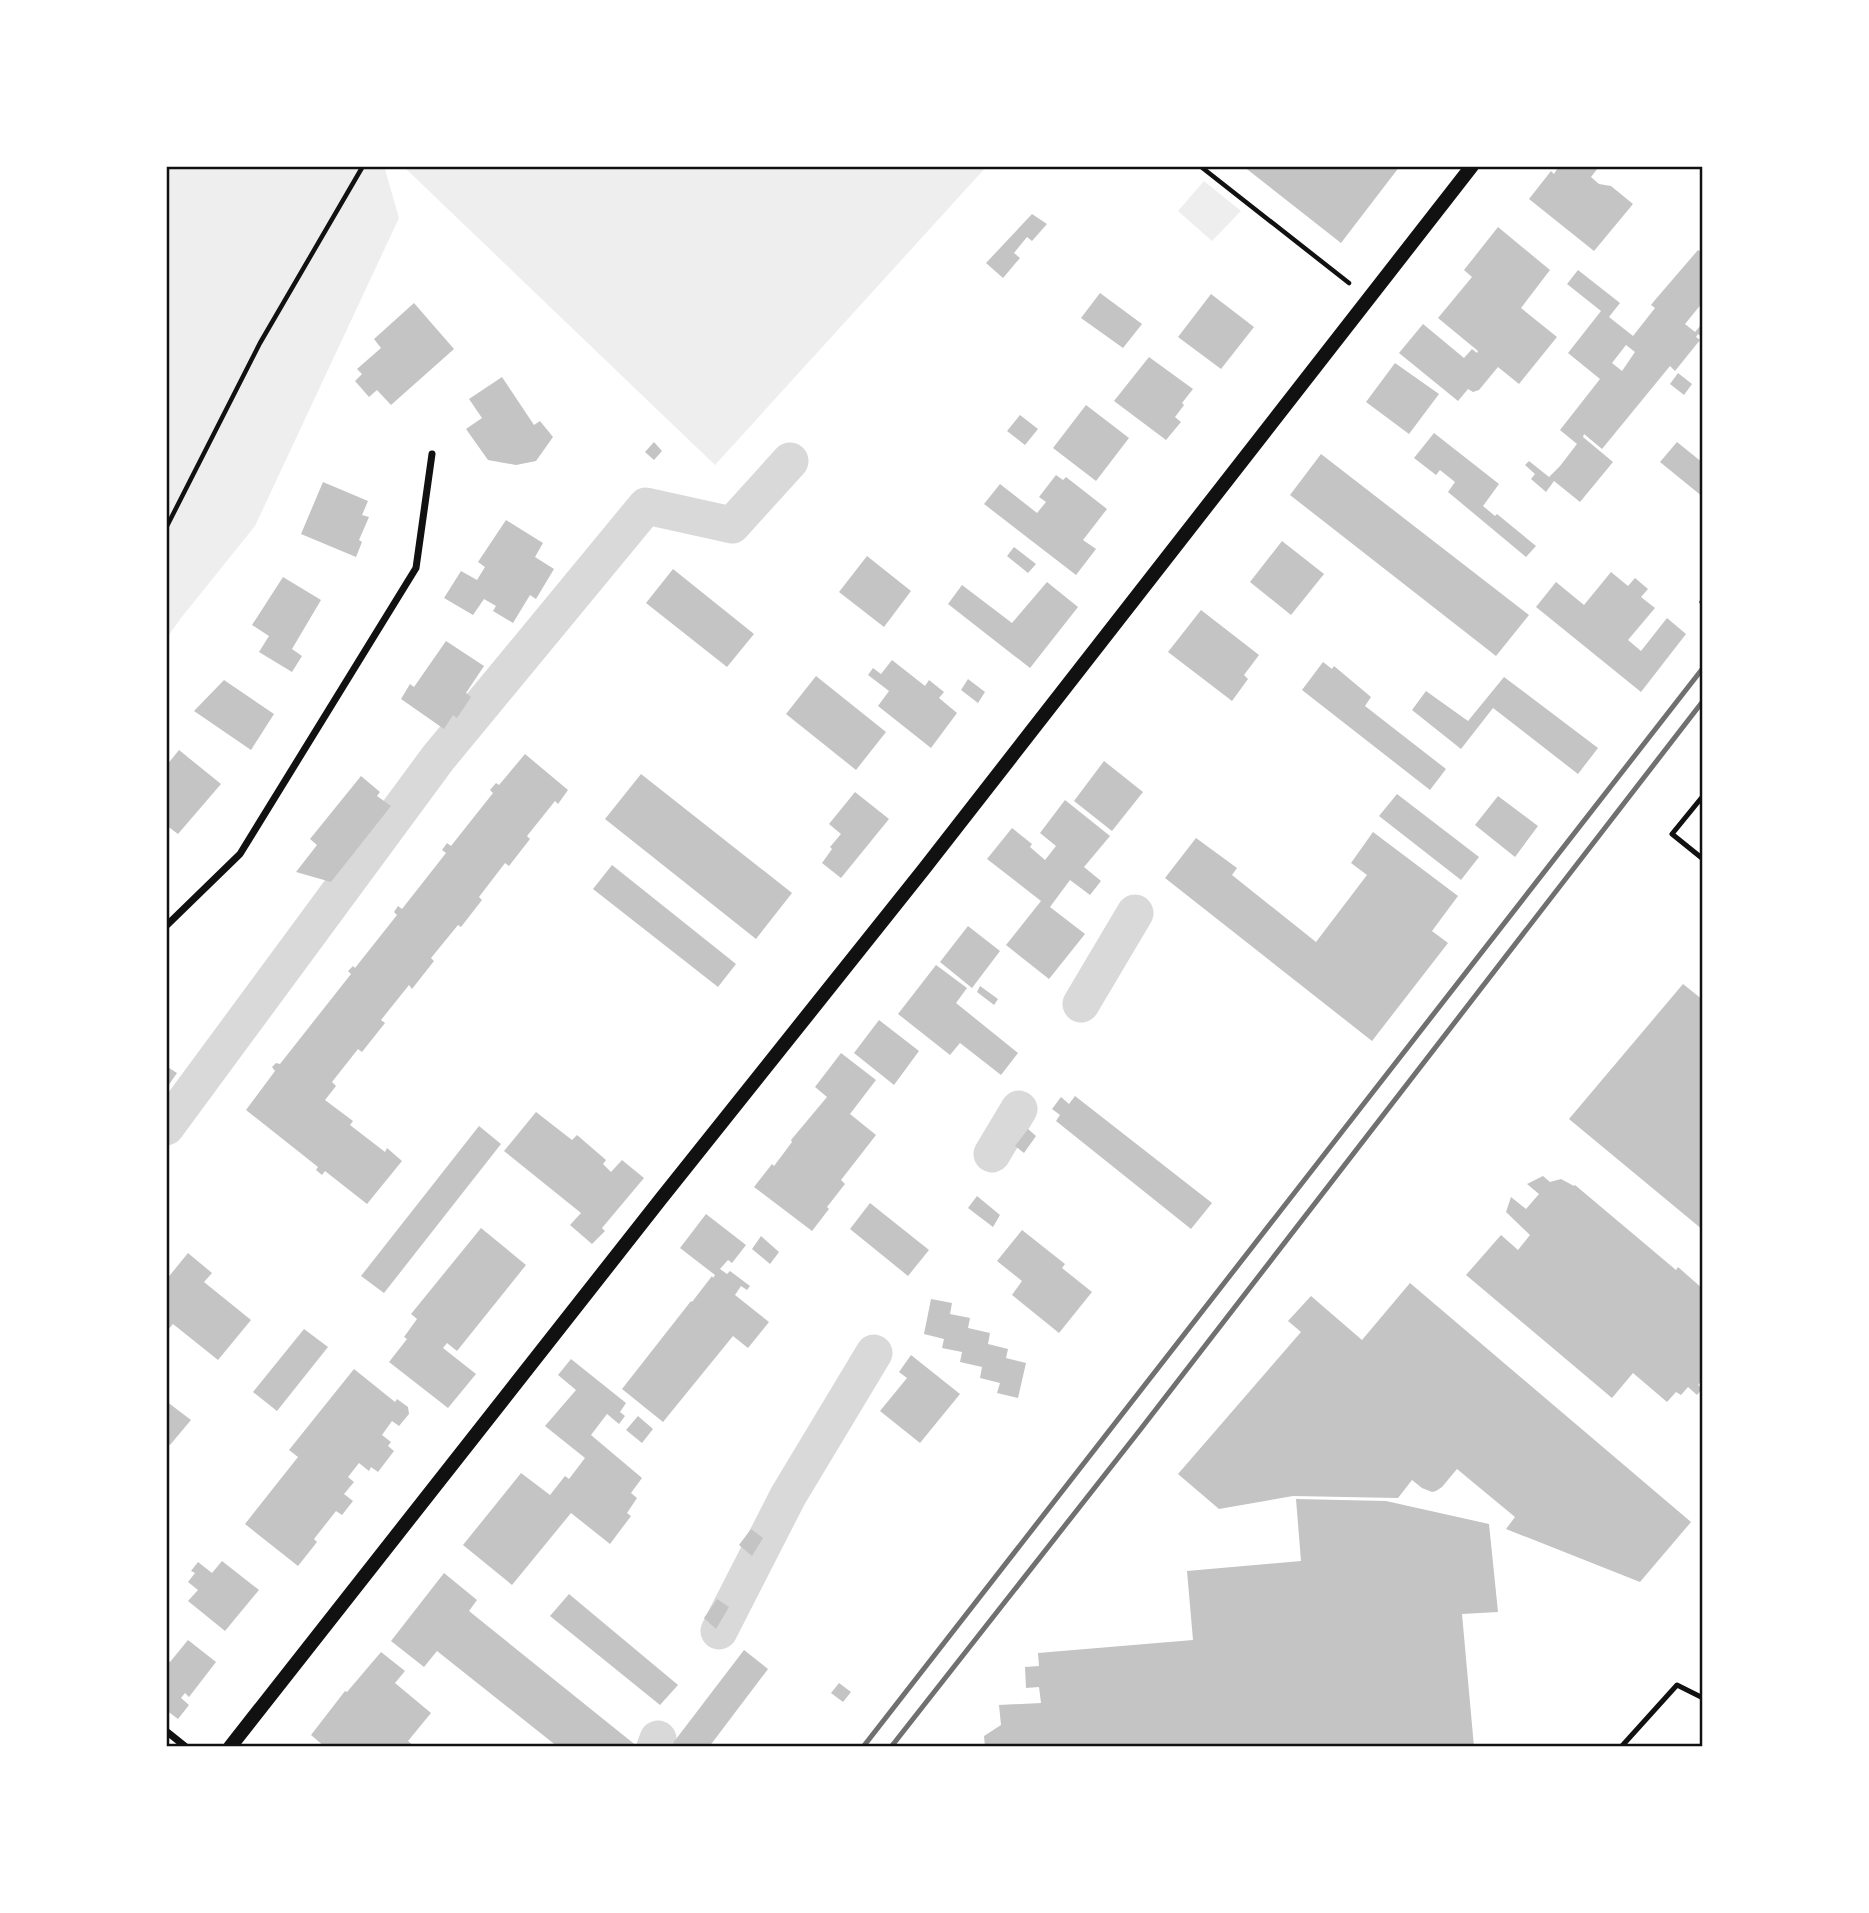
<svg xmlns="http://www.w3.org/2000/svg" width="1869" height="1913" font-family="'Alegreya Sans',sans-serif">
  <rect width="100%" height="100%" fill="#fff"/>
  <path fill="#eee" d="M 166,166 L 384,166 L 399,218 L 255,526 L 181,618 L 166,639 Z
    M 403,166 L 987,166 L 715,465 Z
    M 1204,181 L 1241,211 L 1212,241 L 1178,211 Z"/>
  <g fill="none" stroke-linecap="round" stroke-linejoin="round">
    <path stroke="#d9d9d9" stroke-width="37" d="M 1081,1004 L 1135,913
      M 166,1127 L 438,758 L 646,506 L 732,525 L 790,461
      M 992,1154 L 1019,1109
      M 719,1631 L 788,1496 L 874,1353
      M 655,1747 L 658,1739"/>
  </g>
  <path fill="#c4c4c4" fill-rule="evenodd" d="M 1243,166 L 1400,166 L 1341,243 Z
    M 1559,166 L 1596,166 L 1598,168 L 1591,177 L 1599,184 L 1611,186 L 1633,204 L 1594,251 L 1529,199 L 1551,171 L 1554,174 Z
    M 1032,214 L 1047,224 L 1032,241 L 1027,237 L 1014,253 L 1020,258 L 1003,278 L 986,263 Z
    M 1498,227 L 1550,270 L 1521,308 L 1557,337 L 1519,384 L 1498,367 L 1479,390 L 1473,392 L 1468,389 L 1458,401 L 1399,353 L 1423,324 L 1464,358 L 1472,349 L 1477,353 L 1478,351 L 1438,318 L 1472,277 L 1464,270 Z
    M 1703,249 L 1703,302 L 1685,324 L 1695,332 L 1701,325 L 1703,326 L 1703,338 L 1698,334 L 1696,337 L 1700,340 L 1675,371 L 1670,366 L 1602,449 L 1584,434 L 1583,437 L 1613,462 L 1580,502 L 1554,481 L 1546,492 L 1531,479 L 1535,474 L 1525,465 L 1529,461 L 1549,477 L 1560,466 L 1577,444 L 1560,430 L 1600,379 L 1568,353 L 1601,311 L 1567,284 L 1578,270 L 1620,303 L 1609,317 L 1633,336 L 1655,308 L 1651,305 L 1655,300 L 1698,250 L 1701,252 ZM 1626,345 L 1635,352 L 1622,371 L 1612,363 Z
    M 1100,293 L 1142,324 L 1123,348 L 1081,318 Z
    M 1211,294 L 1254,327 L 1221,369 L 1178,337 Z
    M 414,303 L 454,349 L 391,405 L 377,390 L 369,397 L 355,381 L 362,374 L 357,369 L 381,348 L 374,339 Z
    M 1149,357 L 1193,389 L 1182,403 L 1184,405 L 1175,417 L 1181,422 L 1166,440 L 1114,401 Z
    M 1395,363 L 1439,394 L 1409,434 L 1366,402 Z
    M 1678,373 L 1692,384 L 1684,395 L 1670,384 Z
    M 502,377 L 534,425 L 540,421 L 553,437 L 536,461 L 516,465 L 488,460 L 466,429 L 482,418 L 469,399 Z
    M 1086,405 L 1129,438 L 1096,481 L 1053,448 Z
    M 1020,415 L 1038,429 L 1025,445 L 1007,431 Z
    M 1434,433 L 1499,484 L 1483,506 L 1495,516 L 1497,514 L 1536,546 L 1526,557 L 1448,492 L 1455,482 L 1440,470 L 1436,475 L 1414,458 Z
    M 654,442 L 662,451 L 654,460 L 645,452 Z
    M 1677,442 L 1703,463 L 1703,497 L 1660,462 Z
    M 1321,454 L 1529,615 L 1496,656 L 1290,495 Z
    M 1056,475 L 1063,480 L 1066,477 L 1107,509 L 1083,540 L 1096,549 L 1076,575 L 984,504 L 1000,484 L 1037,513 L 1046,502 L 1039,497 Z
    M 323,482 L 368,501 L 362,515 L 369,517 L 359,540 L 362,542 L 356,557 L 301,534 Z
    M 506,520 L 543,543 L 535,557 L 554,569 L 536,599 L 530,595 L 513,623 L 493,611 L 496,606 L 484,599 L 473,615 L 444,598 L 461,571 L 477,580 L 485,567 L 478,562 Z
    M 1282,541 L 1324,574 L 1291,615 L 1250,582 Z
    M 1014,547 L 1036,564 L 1028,573 L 1007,556 Z
    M 867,556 L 911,591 L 884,627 L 839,592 Z
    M 673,569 L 754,634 L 727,667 L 646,603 Z
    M 1611,572 L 1628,586 L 1635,578 L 1648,589 L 1641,597 L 1655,608 L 1628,640 L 1641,651 L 1667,618 L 1686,634 L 1641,692 L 1536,607 L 1556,582 L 1584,605 Z
    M 283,577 L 321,600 L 292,649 L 302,656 L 292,672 L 259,652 L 269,636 L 252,625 Z
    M 1047,582 L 1078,607 L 1030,668 L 948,604 L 962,585 L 1012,623 Z
    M 1201,610 L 1259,655 L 1244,675 L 1248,679 L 1232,701 L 1168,652 Z
    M 446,641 L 484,666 L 466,693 L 471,697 L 457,718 L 453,715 L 444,729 L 401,699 L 410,684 L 414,687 Z
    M 892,660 L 925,686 L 929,680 L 944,692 L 939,698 L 957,713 L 931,748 L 878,706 L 889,691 L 868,675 L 873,668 L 881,674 Z
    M 1323,662 L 1332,669 L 1334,666 L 1371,697 L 1365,706 L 1446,769 L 1430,790 L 1302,690 Z
    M 816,676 L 886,732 L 856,770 L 786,714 Z
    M 1504,677 L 1598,748 L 1578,774 L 1493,708 L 1461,749 L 1412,710 L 1426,691 L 1468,721 Z
    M 968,679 L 985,692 L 978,703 L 961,690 Z
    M 224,680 L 274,714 L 251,750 L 194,711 Z
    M 179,750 L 221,784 L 178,834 L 166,825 L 166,766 Z
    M 525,754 L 568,790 L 558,804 L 555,801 L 527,836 L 530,839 L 509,866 L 505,863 L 479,897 L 482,900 L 461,927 L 458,925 L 431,958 L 434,961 L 412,989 L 409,985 L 381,1020 L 385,1023 L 362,1052 L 358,1049 L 332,1082 L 336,1086 L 325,1100 L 353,1121 L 350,1125 L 385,1152 L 387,1148 L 402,1161 L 367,1204 L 325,1171 L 322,1175 L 316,1170 L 318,1167 L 246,1110 L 275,1071 L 272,1067 L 276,1063 L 280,1064 L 351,974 L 348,971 L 353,966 L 355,968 L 397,915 L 394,912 L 398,906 L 402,909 L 446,853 L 442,850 L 447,843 L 451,846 L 493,793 L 490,790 L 496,783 L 499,785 Z
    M 1104,761 L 1143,792 L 1112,831 L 1074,801 Z
    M 641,774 L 792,893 L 756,939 L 605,819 Z
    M 361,776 L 380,792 L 377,796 L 391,806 L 331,882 L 296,872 L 317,845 L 310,839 Z
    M 855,792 L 889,819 L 841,878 L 822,863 L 832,849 L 830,847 L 841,834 L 829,824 Z
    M 1397,794 L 1479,857 L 1461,880 L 1379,816 Z
    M 1498,796 L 1538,826 L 1515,857 L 1475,825 Z
    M 1065,800 L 1110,836 L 1084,867 L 1101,881 L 1090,895 L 1070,880 L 1050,907 L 1085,934 L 1049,979 L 1006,945 L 1041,901 L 987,859 L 1012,828 L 1032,844 L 1030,847 L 1045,860 L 1056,846 L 1040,833 Z
    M 1373,832 L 1458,896 L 1432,931 L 1448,943 L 1372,1041 L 1165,878 L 1196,838 L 1237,868 L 1232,875 L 1316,942 L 1367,875 L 1351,863 Z
    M 612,865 L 736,964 L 718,987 L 593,889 Z
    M 968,926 L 1000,951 L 972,988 L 940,962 Z
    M 936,965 L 967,988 L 956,1003 L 1018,1053 L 1001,1075 L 960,1043 L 950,1055 L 898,1014 Z
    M 1683,984 L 1703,1000 L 1703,1230 L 1569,1119 Z
    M 980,986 L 998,999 L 994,1005 L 977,992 Z
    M 879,1020 L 919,1051 L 894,1085 L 854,1053 Z
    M 841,1053 L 876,1080 L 850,1114 L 876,1135 L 841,1180 L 845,1184 L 827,1207 L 829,1209 L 812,1231 L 754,1187 L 772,1164 L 774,1166 L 792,1142 L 791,1140 L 827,1097 L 815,1087 Z
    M 166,1066 L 177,1073 L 166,1089 Z
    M 1075,1096 L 1212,1203 L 1191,1229 L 1056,1121 L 1060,1115 L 1052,1109 L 1061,1097 L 1069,1104 Z
    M 536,1112 L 572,1140 L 577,1135 L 606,1160 L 603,1164 L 611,1172 L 622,1160 L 644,1178 L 602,1228 L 605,1231 L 592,1244 L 570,1225 L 581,1213 L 504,1151 Z
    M 479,1126 L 501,1144 L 384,1293 L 361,1276 Z
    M 1028,1129 L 1036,1136 L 1024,1153 L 1015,1146 Z
    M 1543,1176 L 1550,1182 L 1561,1179 L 1574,1186 L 1575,1185 L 1676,1270 L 1678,1267 L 1703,1289 L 1703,1379 L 1698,1385 L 1702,1389 L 1697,1395 L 1688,1387 L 1681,1395 L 1676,1392 L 1667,1402 L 1633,1373 L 1612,1398 L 1466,1275 L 1501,1235 L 1518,1250 L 1530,1235 L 1506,1212 L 1511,1197 L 1526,1209 L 1539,1194 L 1527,1184 Z
    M 977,1196 L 1000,1215 L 993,1227 L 968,1208 Z
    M 870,1203 L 929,1250 L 908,1276 L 850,1229 Z
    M 706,1214 L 746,1245 L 732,1263 L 728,1260 L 720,1269 L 727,1274 L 730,1271 L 750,1286 L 747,1290 L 741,1286 L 735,1295 L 769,1322 L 748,1348 L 733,1336 L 663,1422 L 622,1389 L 691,1301 L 692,1302 L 712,1276 L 713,1278 L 715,1275 L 680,1248 Z
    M 481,1228 L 526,1265 L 457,1351 L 447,1343 L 443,1348 L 476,1374 L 448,1408 L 389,1362 L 407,1339 L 404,1337 L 417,1319 L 411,1314 Z
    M 1022,1230 L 1065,1264 L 1062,1268 L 1092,1292 L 1059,1333 L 1012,1295 L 1022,1281 L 997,1261 Z
    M 761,1236 L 779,1252 L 770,1264 L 752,1249 Z
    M 188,1253 L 212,1273 L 204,1282 L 251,1320 L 218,1360 L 173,1324 L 166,1332 L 166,1280 Z
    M 1410,1283 L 1691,1522 L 1640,1582 L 1506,1529 L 1515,1517 L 1457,1469 L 1442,1487 L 1436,1491 L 1432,1492 L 1422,1488 L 1412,1480 L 1398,1498 L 1293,1496 L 1219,1509 L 1178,1474 L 1301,1332 L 1288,1321 L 1311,1296 L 1362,1340 Z
    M 931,1299 L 952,1303 L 950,1314 L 970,1318 L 968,1328 L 990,1333 L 988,1344 L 1008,1349 L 1006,1358 L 1026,1363 L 1018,1398 L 997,1393 L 1000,1383 L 980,1378 L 982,1367 L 960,1362 L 962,1352 L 942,1348 L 944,1339 L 924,1334 Z
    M 304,1329 L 328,1347 L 277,1411 L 253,1392 Z
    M 911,1355 L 960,1394 L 920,1443 L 880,1411 L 907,1378 L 899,1372 Z
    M 571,1359 L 626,1403 L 620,1412 L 625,1416 L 619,1424 L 607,1414 L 591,1435 L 642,1478 L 631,1493 L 637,1498 L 627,1513 L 631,1516 L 610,1544 L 571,1513 L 512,1585 L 463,1545 L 521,1473 L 550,1495 L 565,1476 L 569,1479 L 585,1458 L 545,1426 L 576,1390 L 558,1375 Z
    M 354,1369 L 395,1402 L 397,1399 L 408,1407 L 409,1414 L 399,1426 L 392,1421 L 382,1435 L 391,1442 L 388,1446 L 394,1451 L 378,1472 L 371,1467 L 369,1471 L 359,1463 L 348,1477 L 354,1482 L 344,1494 L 353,1501 L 342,1515 L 336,1511 L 314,1539 L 317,1542 L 298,1566 L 245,1524 L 298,1457 L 289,1450 Z
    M 166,1401 L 191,1420 L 170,1445 L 166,1442 Z
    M 638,1416 L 653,1429 L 642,1443 L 626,1430 Z
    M 1296,1499 L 1386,1501 L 1489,1524 L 1498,1612 L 1462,1614 L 1474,1747 L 985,1747 L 984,1736 L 1001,1725 L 999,1705 L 1041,1703 L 1039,1687 L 1026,1688 L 1025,1667 L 1039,1666 L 1038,1653 L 1193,1640 L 1187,1571 L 1301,1561 Z
    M 751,1529 L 763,1538 L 752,1556 L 739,1545 Z
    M 222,1561 L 259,1590 L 225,1631 L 188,1601 L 198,1590 L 188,1582 L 195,1573 L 191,1571 L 198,1562 L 212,1573 Z
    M 444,1573 L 477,1600 L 469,1611 L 638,1747 L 558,1747 L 437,1651 L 424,1667 L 391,1641 Z
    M 569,1594 L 678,1685 L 660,1705 L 550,1616 Z
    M 717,1599 L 729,1607 L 716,1629 L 704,1618 Z
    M 188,1640 L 216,1662 L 189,1697 L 185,1693 L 181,1698 L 189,1705 L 178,1719 L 166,1710 L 166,1692 L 169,1689 L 166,1687 L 166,1659 L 170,1662 Z
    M 744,1650 L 768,1669 L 709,1747 L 677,1747 L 673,1743 Z
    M 381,1652 L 405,1671 L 395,1683 L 431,1713 L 408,1741 L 415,1747 L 325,1747 L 311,1735 L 345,1691 L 347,1692 Z
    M 839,1683 L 851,1692 L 843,1702 L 831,1693 Z"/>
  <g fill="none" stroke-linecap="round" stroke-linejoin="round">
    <path stroke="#111" stroke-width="4.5" d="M 1200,166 L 1349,283
      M 166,528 L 260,343 L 363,166"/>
    <path stroke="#111" stroke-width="5" d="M 1702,602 L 1703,601
      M 1703,796 L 1672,834 L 1703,859
      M 1621,1747 L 1677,1685 L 1703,1698"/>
    <path stroke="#111" stroke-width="7" d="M 166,926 L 240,854 L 416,568 L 432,454
      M 166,1731 L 186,1747"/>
    <path stroke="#111" stroke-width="14" d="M 230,1747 L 660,1200 L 924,869 L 1472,166"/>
    <path stroke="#707070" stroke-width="5" d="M 863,1747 L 1703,668
      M 891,1747 L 1140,1430 L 1703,701"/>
  </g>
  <rect width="1869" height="1913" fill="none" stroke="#ffffff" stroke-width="336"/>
  <rect x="168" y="168" width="1533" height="1577" fill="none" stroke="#111" stroke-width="2.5"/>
</svg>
